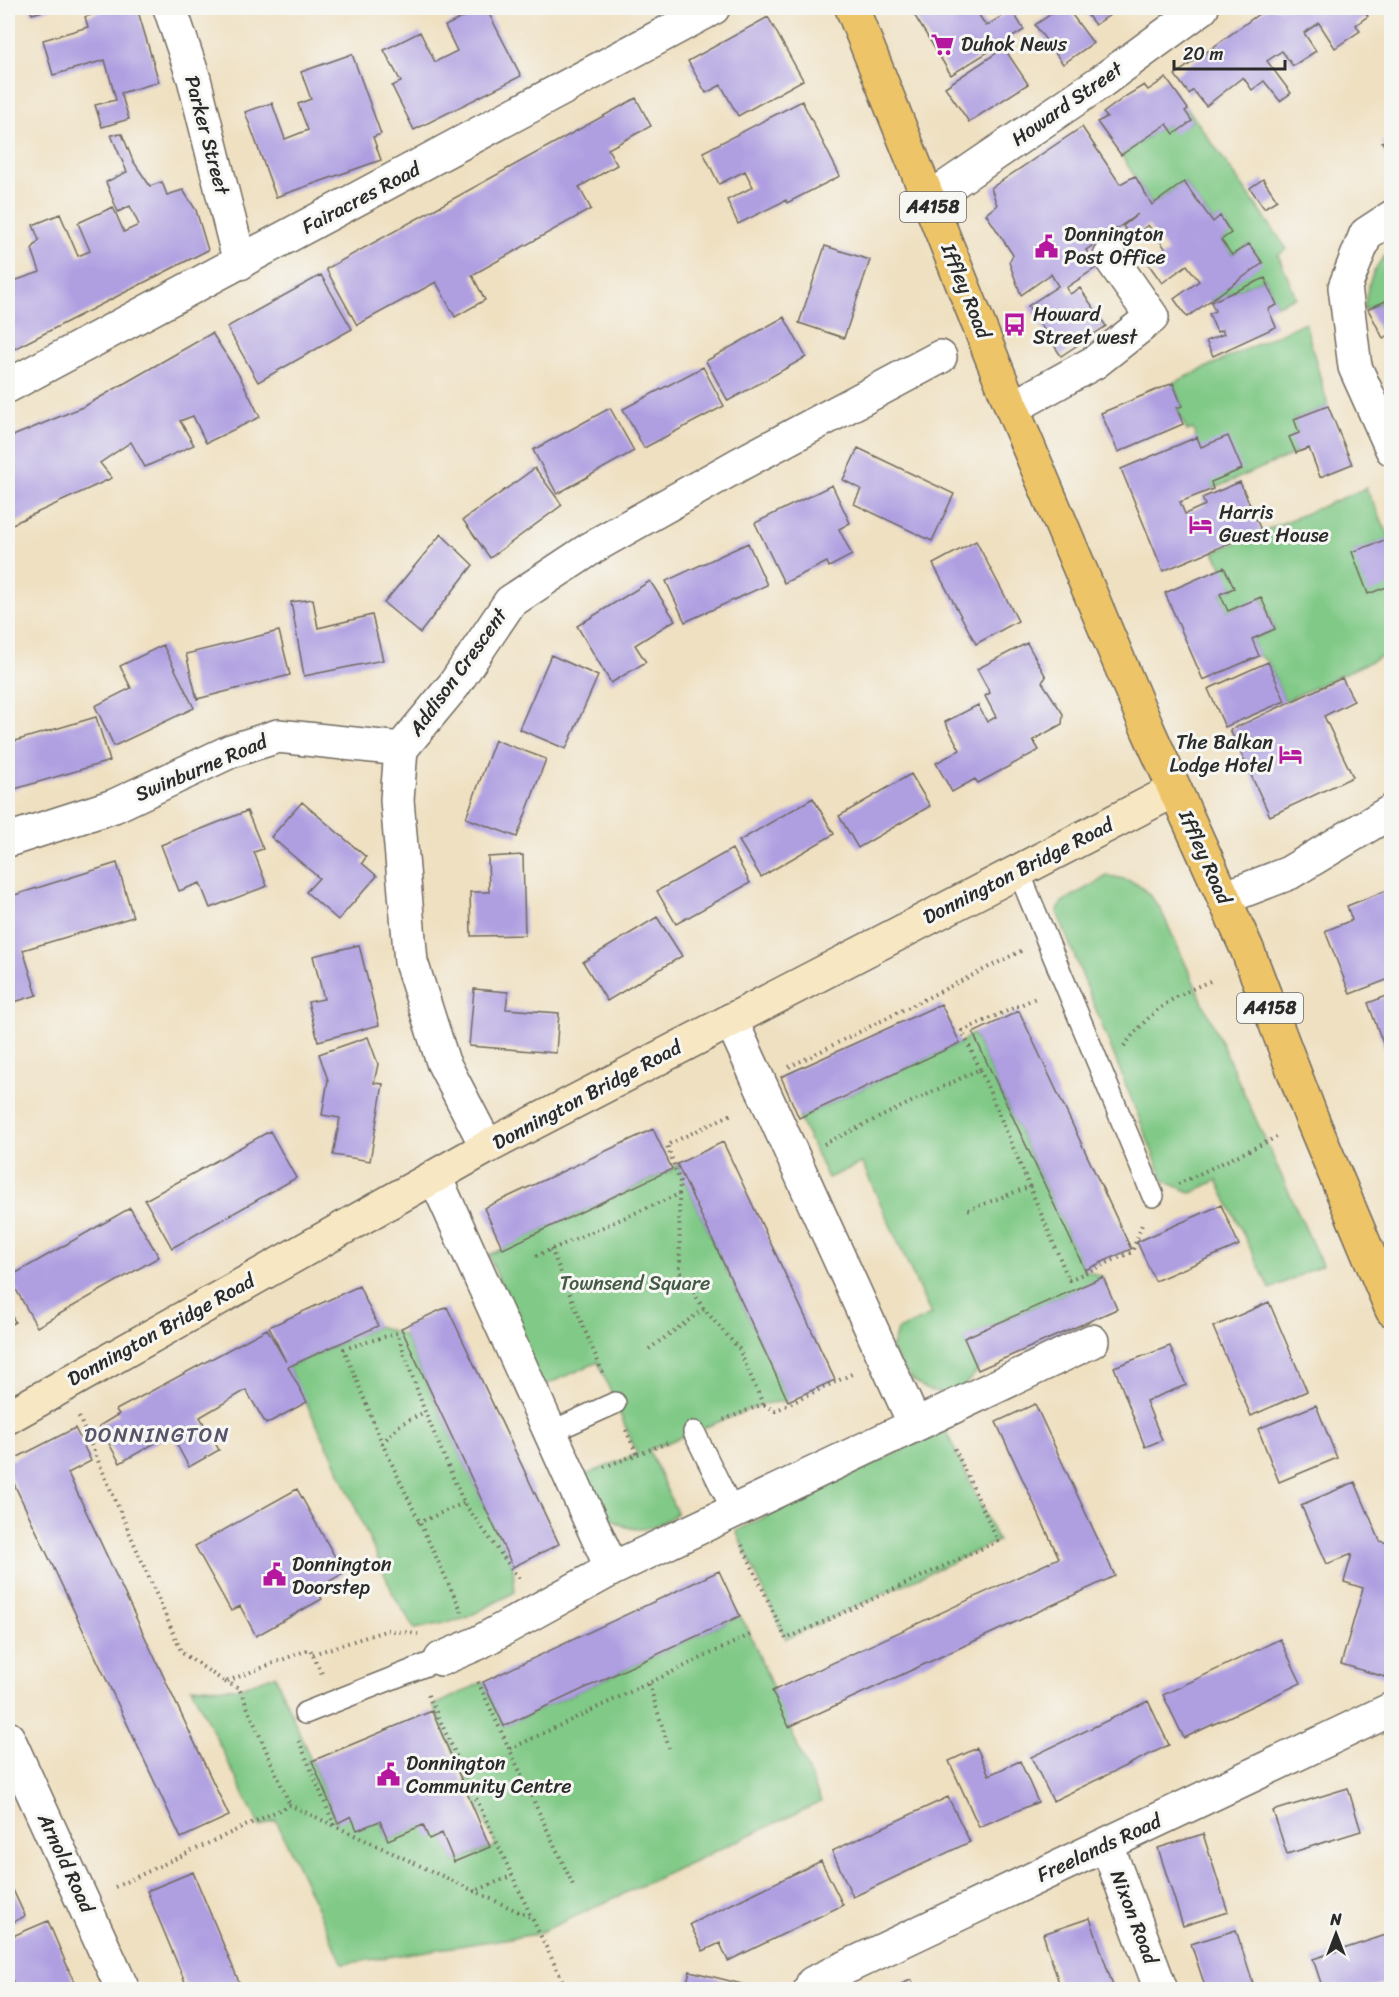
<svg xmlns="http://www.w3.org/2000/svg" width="1399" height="1997" font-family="Sriracha,sans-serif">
  <rect width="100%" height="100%" fill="#f6f6f2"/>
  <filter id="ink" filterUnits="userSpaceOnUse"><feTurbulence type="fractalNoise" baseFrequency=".0167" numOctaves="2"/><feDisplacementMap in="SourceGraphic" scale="12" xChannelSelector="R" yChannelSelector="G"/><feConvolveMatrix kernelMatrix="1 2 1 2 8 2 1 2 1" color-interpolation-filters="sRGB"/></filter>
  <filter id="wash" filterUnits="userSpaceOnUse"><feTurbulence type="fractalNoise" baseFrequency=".008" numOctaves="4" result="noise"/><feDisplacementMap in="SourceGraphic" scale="24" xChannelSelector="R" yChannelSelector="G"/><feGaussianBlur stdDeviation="1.35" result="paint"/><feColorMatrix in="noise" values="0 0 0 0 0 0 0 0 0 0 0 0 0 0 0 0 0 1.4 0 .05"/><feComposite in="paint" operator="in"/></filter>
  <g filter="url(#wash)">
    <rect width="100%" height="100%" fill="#efe0c1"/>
    <path fill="#80c986" stroke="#567a58" stroke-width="1.5" d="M 1188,109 L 1287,249 L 1278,255 L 1296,297 L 1277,305 L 1265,278 L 1211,302 L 1210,300 L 1262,263 L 1249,244 L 1232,255 L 1221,240 L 1231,232 L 1220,217 L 1213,222 L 1184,182 L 1152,204 L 1121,155 L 1167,124 L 1174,133 L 1192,121 L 1185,111 Z
      M 1391,250 L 1391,298 L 1364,310 C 1367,286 1372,266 1391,250 Z
      M 1305,322 L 1328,406 L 1294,419 L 1299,433 L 1290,437 L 1296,453 L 1213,489 L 1193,429 L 1187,431 L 1177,408 L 1182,405 L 1173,383 Z
      M 1366,488 L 1390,538 L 1353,552 L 1391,585 L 1391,652 L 1285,701 L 1268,662 L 1259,656 L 1252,639 L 1275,629 L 1262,597 L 1228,611 L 1220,594 L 1234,588 L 1214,552 Z
      M 1107,876 C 1135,879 1142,885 1160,908 L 1322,1265 L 1270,1289 L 1217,1180 L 1192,1193 L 1164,1181 L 1057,912 L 1062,902 Z
      M 973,1033 L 1085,1270 L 1103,1277 L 964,1338 L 978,1370 L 957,1394 C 918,1395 910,1379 891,1348 L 898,1330 L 931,1315 L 862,1163 L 828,1178 L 799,1118 L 960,1043 Z
      M 677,1164 L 788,1401 L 763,1404 L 649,1450 L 677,1513 C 669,1518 661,1524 652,1527 C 616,1538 596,1503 580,1477 L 637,1454 L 598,1362 L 541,1387 L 489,1255 L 672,1170 Z
      M 378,1326 L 404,1335 L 513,1566 L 515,1592 L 464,1619 L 415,1629 L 394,1596 L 336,1463 L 288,1367 Z
      M 945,1429 L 998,1541 L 786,1639 L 736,1531 Z
      M 740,1616 L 747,1627 L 821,1802 L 537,1934 L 343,1964 L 276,1820 L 260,1827 L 191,1687 L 239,1688 L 275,1675 L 337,1822 L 351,1816 L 380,1821 L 388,1840 L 423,1825 L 442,1833 L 454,1862 L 496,1846 L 433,1706 L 483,1682 L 504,1726 Z"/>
    <g id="blocks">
      <path fill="#af9fe1" d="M 30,8 L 54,8 L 32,14 Z
        M 111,8 L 137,8 L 159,82 L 121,93 L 129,119 L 102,127 L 95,105 L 116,100 L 105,60 L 53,75 L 43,40 L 88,27 L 85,17 Z
        M 482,8 L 486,8 L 521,76 L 414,130 L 392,86 L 401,82 L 384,50 L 420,32 L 435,62 L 457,51 L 445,26 Z
        M 910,8 L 978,8 L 975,9 L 986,26 L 1012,10 L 1024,30 L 951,75 Z
        M 1060,8 L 1067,8 L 1093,43 L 1063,64 L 1035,25 Z
        M 1082,8 L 1120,8 L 1095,25 Z
        M 1267,8 L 1362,8 L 1368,16 L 1356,25 L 1360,31 L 1335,48 L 1319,23 L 1304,33 L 1316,51 L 1293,66 L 1282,51 L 1267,61 L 1291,93 L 1280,101 L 1264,81 L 1252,90 L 1243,77 L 1206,106 L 1193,90 L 1189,94 L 1175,75 Z
        M 768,17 L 803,80 L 738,116 L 721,85 L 706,93 L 688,61 Z
        M 1004,48 L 1028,84 L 969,122 L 945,87 Z
        M 352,54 L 381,134 L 373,137 L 381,160 L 276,197 L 245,112 L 272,103 L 285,139 L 308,130 L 298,104 L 311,99 L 301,72 Z
        M 1166,78 L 1188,109 L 1185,111 L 1192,121 L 1174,134 L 1167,124 L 1121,155 L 1097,122 L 1107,117 L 1103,113 L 1126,96 L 1144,85 L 1148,90 Z
        M 636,98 L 651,126 L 608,149 L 617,165 L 579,187 L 591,209 L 472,275 L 485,300 L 455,317 L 436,282 L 357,325 L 326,269 Z
        M 802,101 L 840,176 L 787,203 L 786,200 L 738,224 L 727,200 L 753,187 L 745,171 L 719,184 L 703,152 Z
        M 1082,127 L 1120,184 L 1135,176 L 1152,205 L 1184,182 L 1213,222 L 1220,216 L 1231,233 L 1221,240 L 1232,255 L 1249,244 L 1263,263 L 1187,317 L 1174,299 L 1199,281 L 1187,265 L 1162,283 L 1149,265 L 1168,252 L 1148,225 L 1131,238 L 1123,226 L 1138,214 L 1086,250 L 1097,267 L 1066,288 L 1070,294 L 1080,288 L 1106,326 L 1061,356 L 1028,306 L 1058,286 L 1051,274 L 1021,295 L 1009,262 L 1013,255 L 986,214 L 997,205 L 991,188 Z
        M 122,134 L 133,161 L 150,186 L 162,182 L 167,195 L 183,190 L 196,210 L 208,250 L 8,352 L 8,283 L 40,272 L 32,249 L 39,240 L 33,225 L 60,214 L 78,256 L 90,251 L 78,223 L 113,207 L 124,232 L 139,225 L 130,206 L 118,212 L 106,182 L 127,172 L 111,135 Z
        M 1392,136 L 1392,158 L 1382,142 Z
        M 1263,179 L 1277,200 L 1264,208 L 1250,188 Z
        M 825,246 L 870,260 L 844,338 L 799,323 Z
        M 321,275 L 352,329 L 258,382 L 227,327 Z
        M 1265,278 L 1277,305 L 1268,309 L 1276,327 L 1213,356 L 1206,341 L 1224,334 L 1222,330 L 1217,332 L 1209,314 L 1215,311 L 1211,302 Z
        M 1392,298 L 1392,334 L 1383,338 L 1368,309 Z
        M 784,317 L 806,357 L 728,401 L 706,361 Z
        M 212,333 L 239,375 L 260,417 L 206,443 L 193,416 L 180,421 L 194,445 L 145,467 L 131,442 L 100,463 L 112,478 L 8,526 L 8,438 L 85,406 Z
        M 703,367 L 724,406 L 644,448 L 623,409 Z
        M 1173,383 L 1182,406 L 1177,408 L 1183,424 L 1118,452 L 1101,413 Z
        M 1328,406 L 1352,464 L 1320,477 L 1309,448 L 1296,453 L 1289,437 L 1299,433 L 1294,419 Z
        M 610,408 L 634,451 L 557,494 L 533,450 Z
        M 1228,436 L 1242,469 L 1211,482 L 1213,489 L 1180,502 L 1185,514 L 1205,505 L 1202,498 L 1240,482 L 1261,530 L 1163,571 L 1121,469 L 1197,437 L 1201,447 Z
        M 858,448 L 954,494 L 932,541 L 854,504 L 861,489 L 843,480 Z
        M 535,468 L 562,505 L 490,558 L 463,520 Z
        M 832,485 L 850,523 L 839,529 L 852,555 L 829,567 L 827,562 L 784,583 L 755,523 Z
        M 441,534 L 473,565 L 420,633 L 384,603 Z
        M 1390,538 L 1392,585 L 1368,594 L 1352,552 Z
        M 976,541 L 1018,621 L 976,644 L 933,564 Z
        M 748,543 L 767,585 L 685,622 L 666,581 Z
        M 1224,567 L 1234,588 L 1220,594 L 1228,611 L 1261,597 L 1275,629 L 1252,639 L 1259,656 L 1203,680 L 1165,593 Z
        M 650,581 L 675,620 L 635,645 L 646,662 L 611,683 L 577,626 Z
        M 313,599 L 318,628 L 372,615 L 383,660 L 304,676 L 291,602 Z
        M 279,631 L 290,675 L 197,699 L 186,654 Z
        M 1027,643 L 1046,677 L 1042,682 L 1063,714 L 1062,724 L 1033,740 L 1039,750 L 978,783 L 975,779 L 952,792 L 936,763 L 960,750 L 945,722 L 978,705 L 987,722 L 996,717 L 985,696 L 990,693 L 977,669 Z
        M 163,645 L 194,708 L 114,746 L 95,706 L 131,688 L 120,666 Z
        M 551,655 L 598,676 L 566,749 L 519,729 Z
        M 1268,662 L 1285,701 L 1225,727 L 1208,689 Z
        M 1342,678 L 1354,701 L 1324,716 L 1353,777 L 1270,816 L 1230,730 Z
        M 96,717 L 110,761 L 8,791 L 8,743 Z
        M 495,740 L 546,759 L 517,837 L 466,818 Z
        M 911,774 L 930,806 L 858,848 L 839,816 Z
        M 813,798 L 834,834 L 761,877 L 739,841 Z
        M 302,802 L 366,857 L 362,863 L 377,876 L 338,920 L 306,892 L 319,878 L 271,837 Z
        M 247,811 L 263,849 L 254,852 L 267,886 L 210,908 L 200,883 L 179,891 L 161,845 Z
        M 732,849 L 750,883 L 676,924 L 657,891 Z
        M 523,855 L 525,935 L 471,936 L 470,892 L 489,892 L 488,857 Z
        M 117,863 L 133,917 L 23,950 L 37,995 L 8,1004 L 8,897 Z
        M 1392,888 L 1392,978 L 1350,994 L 1325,931 L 1352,920 L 1347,906 Z
        M 657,917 L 682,956 L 607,1001 L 583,962 Z
        M 359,945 L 379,1025 L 318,1041 L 308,1002 L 324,999 L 313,956 Z
        M 474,989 L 508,992 L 506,1009 L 559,1013 L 556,1053 L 469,1046 Z
        M 1392,994 L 1392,1065 L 1391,1065 L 1368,1003 Z
        M 941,1004 L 960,1043 L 799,1118 L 781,1077 Z
        M 1019,1011 L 1131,1249 L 1085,1270 L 973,1033 Z
        M 368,1037 L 378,1064 L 374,1083 L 383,1084 L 370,1161 L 333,1155 L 340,1118 L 322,1115 L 328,1080 L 319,1054 Z
        M 653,1129 L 672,1169 L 503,1249 L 484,1208 Z
        M 270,1131 L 296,1178 L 172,1248 L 145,1200 Z
        M 723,1142 L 835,1380 L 788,1401 L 677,1164 Z
        M 1221,1205 L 1239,1245 L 1155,1281 L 1137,1242 Z
        M 130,1208 L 159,1257 L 37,1327 L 9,1277 Z
        M 1103,1277 L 1117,1309 L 978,1370 L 964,1338 Z
        M 359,1286 L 378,1326 L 288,1367 L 307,1402 L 266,1424 L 246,1390 L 200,1417 L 219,1450 L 189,1467 L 171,1434 L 120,1463 L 99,1426 L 119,1414 L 116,1410 L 267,1329 L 286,1362 L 269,1327 Z
        M 1269,1302 L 1307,1391 L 1251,1416 L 1213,1327 Z
        M 447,1307 L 559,1544 L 513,1567 L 401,1328 Z
        M 8,1308 L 15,1322 L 8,1326 Z
        M 1170,1346 L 1186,1385 L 1146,1401 L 1162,1440 L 1145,1447 L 1114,1367 Z
        M 1035,1404 L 1115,1576 L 789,1727 L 772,1691 L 1059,1558 L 996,1422 Z
        M 1316,1405 L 1337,1458 L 1279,1482 L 1258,1429 Z
        M 75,1428 L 91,1461 L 68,1473 L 229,1816 L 181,1838 L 8,1471 L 8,1462 Z
        M 1355,1482 L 1380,1541 L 1392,1544 L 1387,1569 L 1392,1570 L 1392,1656 L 1385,1677 L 1341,1664 L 1363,1588 L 1344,1582 L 1352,1554 L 1327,1564 L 1301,1505 Z
        M 297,1489 L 344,1573 L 316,1589 L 322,1599 L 256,1636 L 240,1606 L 231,1611 L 195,1546 Z
        M 719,1571 L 740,1616 L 504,1726 L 483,1682 Z
        M 1280,1639 L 1301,1683 L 1184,1738 L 1163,1695 Z
        M 1148,1701 L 1169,1745 L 1053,1801 L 1031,1757 Z
        M 432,1711 L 490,1847 L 454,1862 L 442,1833 L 429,1839 L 423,1825 L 388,1840 L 380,1821 L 357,1830 L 351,1816 L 338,1823 L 312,1761 Z
        M 977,1748 L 989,1775 L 1020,1761 L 1038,1802 L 979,1827 L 949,1761 Z
        M 1348,1788 L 1361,1831 L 1287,1854 L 1273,1811 Z
        M 948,1797 L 970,1842 L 853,1897 L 832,1851 Z
        M 1203,1834 L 1228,1912 L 1183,1926 L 1158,1848 Z
        M 821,1861 L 843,1905 L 728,1961 L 720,1943 L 703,1951 L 690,1924 Z
        M 193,1872 L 242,1989 L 188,1989 L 147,1891 Z
        M 8,1879 L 25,1916 L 8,1925 Z
        M 1090,1918 L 1114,1989 L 1061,1989 L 1043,1934 Z
        M 48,1921 L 77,1989 L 16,1989 L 8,1970 L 8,1938 Z
        M 1236,1930 L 1255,1989 L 1206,1989 L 1191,1944 Z
        M 1389,1934 L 1392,1943 L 1392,1981 L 1365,1989 L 1323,1989 L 1313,1959 Z
        M 690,1971 L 746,1985 L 745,1989 L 685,1989 Z
        M 911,1980 L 916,1989 L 889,1989 Z"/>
    </g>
  </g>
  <g filter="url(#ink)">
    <use href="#blocks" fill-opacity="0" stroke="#706a60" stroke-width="1.5"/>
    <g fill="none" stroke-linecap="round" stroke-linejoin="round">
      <defs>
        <path id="lane" d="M 1018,870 L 1153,1196
          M 551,1432 L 615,1403
          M 694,1432 L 733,1511
          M 305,1713 L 441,1659"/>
        <path id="street" d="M 170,8 L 194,79 L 240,263
          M 929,199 L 1102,81 L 1202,8
          M 1392,217 L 1366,234 L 1345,287 L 1355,367 L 1392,449
          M 8,386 L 713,8
          M 1012,408 L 1095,362 L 1152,317 L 1110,257
          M 8,840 L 114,806 L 231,751 L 278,736 L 401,749
          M 1224,898 L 1289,873 L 1392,811
          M 731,1020 L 915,1425
          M 487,1147 L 443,1062 L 411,962 L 397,800 L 401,749 L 454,685 L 510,602 L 596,545 L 740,464 L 940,357
          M 435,1177 L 612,1569
          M 441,1659 L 478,1643 L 612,1569 L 1092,1341
          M 8,1738 L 123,1990
          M 1107,1845 L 1161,1990
          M 810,1990 L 813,1983 L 1392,1709"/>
        <path id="secondary" d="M 8,1417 L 487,1147 L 1175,790"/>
        <path id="primary" d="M 852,8 L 1012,408 L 1148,730 L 1247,949 L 1312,1119 L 1392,1310"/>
      </defs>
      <use href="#lane" stroke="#706a60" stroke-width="24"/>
      <use href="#street" stroke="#706a60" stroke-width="36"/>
      <use href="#secondary" stroke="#706a60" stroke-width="36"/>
      <use href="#primary" stroke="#706a60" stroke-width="36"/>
      <path stroke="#706a60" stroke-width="4" stroke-dasharray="1.5 4.5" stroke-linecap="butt" d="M 1124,1046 C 1152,1010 1168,999 1210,981
        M 789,1067 L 1021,951
        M 980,1069 L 962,1031 L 1038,997
        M 824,1144 L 980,1069 L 1069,1280 L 1132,1252 L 1143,1222
        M 1178,1184 L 1279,1136
        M 679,1194 L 680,1182 L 667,1145 L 734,1113
        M 968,1210 L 1031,1186
        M 551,1249 L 604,1376
        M 536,1256 L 679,1194 L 680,1272 L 704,1309 L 739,1349 L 763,1404 L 721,1421
        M 649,1349 L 704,1309
        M 764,1405 L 775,1411 L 854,1373
        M 79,1417 L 182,1653 L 225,1682 L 310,1649 L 323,1676
        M 626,1430 L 637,1455
        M 382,1443 L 401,1424 L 425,1412
        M 604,1467 L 667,1443
        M 418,1523 L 464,1503
        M 742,1545 L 786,1639 L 998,1541 L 953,1445
        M 462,1612 L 382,1443 L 344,1349 L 397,1333 L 425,1412 L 464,1503 L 520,1580
        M 313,1654 L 388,1630 L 418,1634
        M 225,1682 L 239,1688 L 290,1805
        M 478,1682 L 574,1887
        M 649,1684 L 669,1748
        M 428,1695 L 532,1918
        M 299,1741 L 335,1827
        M 510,1749 L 750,1635
        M 115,1887 L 290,1805 L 532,1918 L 567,1990
        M 473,1892 L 511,1876"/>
      <use href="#lane" stroke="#fff" stroke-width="21"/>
      <use href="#street" stroke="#fff" stroke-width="33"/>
      <use href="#secondary" stroke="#f8e7c3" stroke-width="33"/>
      <use href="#primary" stroke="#eec469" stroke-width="33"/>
    </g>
  </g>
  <defs>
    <symbol id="supermarket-bare" viewBox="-9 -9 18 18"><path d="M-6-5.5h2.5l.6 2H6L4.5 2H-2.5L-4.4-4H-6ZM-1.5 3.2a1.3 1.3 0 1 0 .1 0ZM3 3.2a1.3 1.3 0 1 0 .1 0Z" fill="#b5179e" stroke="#f6f6f2" stroke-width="2.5" paint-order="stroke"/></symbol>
    <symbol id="civic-bare" viewBox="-9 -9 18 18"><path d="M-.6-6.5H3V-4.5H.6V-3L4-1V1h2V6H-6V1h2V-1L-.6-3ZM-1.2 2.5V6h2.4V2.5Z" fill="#b5179e" stroke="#f6f6f2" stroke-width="2.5" paint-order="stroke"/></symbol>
    <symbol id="bus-bare" viewBox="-9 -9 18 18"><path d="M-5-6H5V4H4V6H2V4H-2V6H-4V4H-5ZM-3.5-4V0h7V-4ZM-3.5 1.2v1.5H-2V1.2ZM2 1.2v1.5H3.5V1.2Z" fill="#b5179e" stroke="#f6f6f2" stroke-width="2.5" paint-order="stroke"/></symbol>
    <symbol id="hotel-bare" viewBox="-9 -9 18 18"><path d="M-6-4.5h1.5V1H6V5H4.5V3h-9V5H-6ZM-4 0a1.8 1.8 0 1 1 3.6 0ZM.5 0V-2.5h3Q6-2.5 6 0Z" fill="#b5179e" stroke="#f6f6f2" stroke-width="2.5" paint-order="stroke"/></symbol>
  </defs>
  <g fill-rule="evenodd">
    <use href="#supermarket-bare" x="926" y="28" width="33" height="33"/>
    <use href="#civic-bare" x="1030" y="230" width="33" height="33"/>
    <use href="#bus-bare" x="998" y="308" width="33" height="33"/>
    <use href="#hotel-bare" x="1184" y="508" width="33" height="33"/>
    <use href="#hotel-bare" x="1274" y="738" width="33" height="33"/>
    <use href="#civic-bare" x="258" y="1558" width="33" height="33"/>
    <use href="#civic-bare" x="372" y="1758" width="33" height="33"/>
  </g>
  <g text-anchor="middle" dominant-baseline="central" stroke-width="6" stroke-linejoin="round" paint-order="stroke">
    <g fill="#f6f6f2" stroke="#686867" stroke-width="1.5">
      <rect x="900" y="192" width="66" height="30" rx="4.5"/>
      <rect x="1237" y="993" width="66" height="30" rx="4.5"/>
    </g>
    <g font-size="18" font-weight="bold" fill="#2b2b2b">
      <text x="933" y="207">A4158</text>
      <text x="1270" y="1008">A4158</text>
    </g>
    <g font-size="20" fill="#2b2b2b" stroke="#f6f6f2" text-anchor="start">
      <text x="961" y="44">Duhok News</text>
      <text x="1064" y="234">Donnington<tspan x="1064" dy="23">Post Office</tspan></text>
      <text x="1033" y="314">Howard<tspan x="1033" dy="23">Street west</tspan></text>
      <text x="1219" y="512">Harris<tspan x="1219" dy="23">Guest House</tspan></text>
      <text x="1273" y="742" text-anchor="end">The Balkan<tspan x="1273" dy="23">Lodge Hotel</tspan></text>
      <text x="292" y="1564">Donnington<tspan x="292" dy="23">Doorstep</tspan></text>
      <text x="406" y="1763">Donnington<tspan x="406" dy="23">Community Centre</tspan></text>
    </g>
    <g font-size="20" fill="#2b2b2b" stroke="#f6f6f2">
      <text transform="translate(1067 104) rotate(-35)">Howard Street</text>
      <text transform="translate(207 135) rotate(75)">Parker Street</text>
      <text transform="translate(361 198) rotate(-28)">Fairacres Road</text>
      <text transform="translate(966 291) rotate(68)">Iffley Road</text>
      <text transform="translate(458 672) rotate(-54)">Addison Crescent</text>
      <text transform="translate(201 768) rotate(-23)">Swinburne Road</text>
      <text transform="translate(1205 857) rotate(66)">Iffley Road</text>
      <text transform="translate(1018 871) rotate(-27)">Donnington Bridge Road</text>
      <text transform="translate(587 1095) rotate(-28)">Donnington Bridge Road</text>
      <text transform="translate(161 1330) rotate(-29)">Donnington Bridge Road</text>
      <text transform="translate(1099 1848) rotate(-25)">Freelands Road</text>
      <text transform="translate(66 1863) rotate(65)">Arnold Road</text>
      <text transform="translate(1134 1917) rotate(69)">Nixon Road</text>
    </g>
    <g font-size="20" fill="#445a46" stroke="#f6f6f2">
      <text x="635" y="1283">Townsend Square</text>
    </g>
    <g font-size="21" letter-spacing="1.5" fill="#59546b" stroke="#f6f6f2">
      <text x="157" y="1435">DONNINGTON</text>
    </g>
  </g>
  <rect width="1399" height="1997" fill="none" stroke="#f6f6f2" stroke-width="30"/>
  <g transform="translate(1336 1934)" stroke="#f6f6f2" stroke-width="4.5" paint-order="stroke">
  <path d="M0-4.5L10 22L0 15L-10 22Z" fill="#2b2b2b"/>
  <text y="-9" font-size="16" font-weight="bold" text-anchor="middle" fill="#2b2b2b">N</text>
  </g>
  <path d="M1174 60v9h111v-9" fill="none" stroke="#2b2b2b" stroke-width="3"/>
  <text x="1183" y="60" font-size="18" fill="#2b2b2b" stroke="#f6f6f2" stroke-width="4.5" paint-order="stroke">20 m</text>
</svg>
